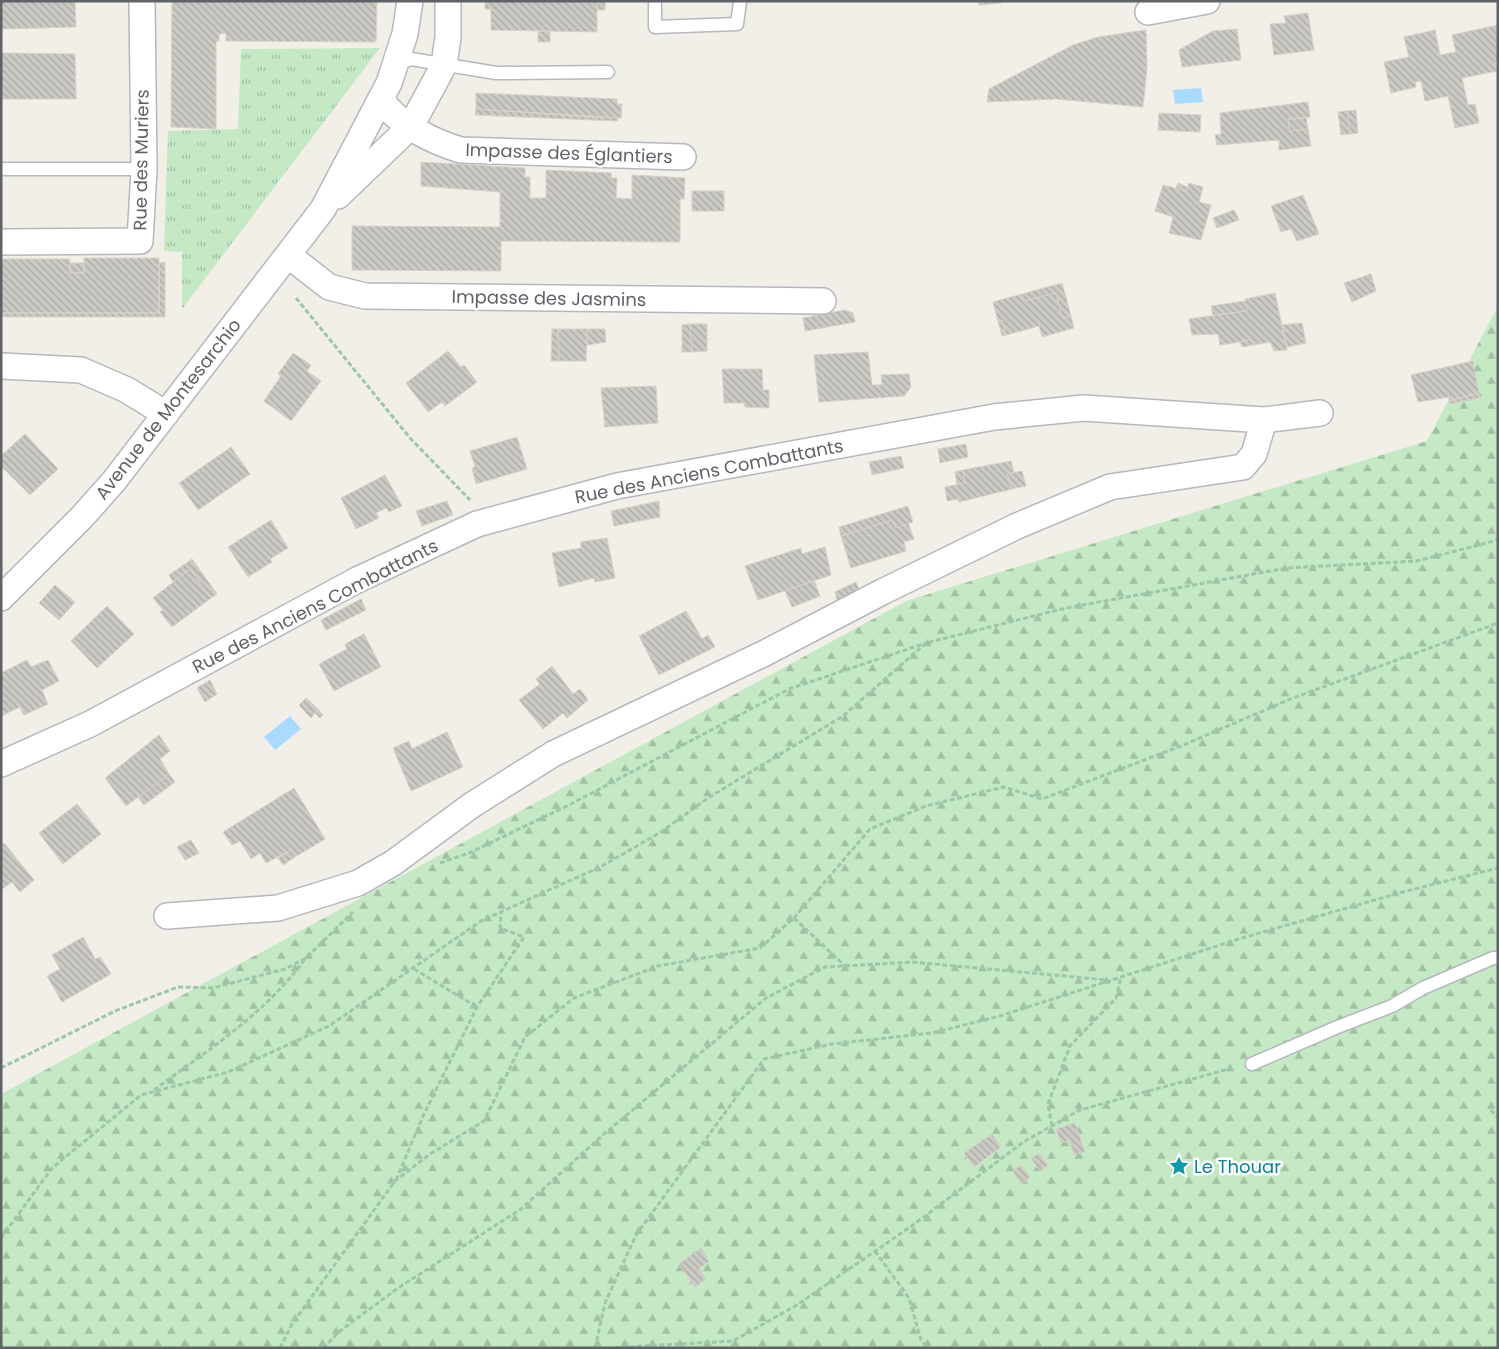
<svg xmlns="http://www.w3.org/2000/svg" width="1499" height="1349" font-family="Poppins,sans-serif">
  <defs>
    <pattern id="grass-tufts" width="24" height="20" patternUnits="userSpaceOnUse" patternTransform="scale(1.25)"><rect width="24" height="20" fill="#c5e8c5"/><path d="M3 7l-1-3M5 7V3M7 7l1-3M15 17l-1-3M17 17v-4M19 17l1-3" fill="none" stroke="#a3c0a4"/></pattern>
    <pattern id="forest-firs" width="22" height="20" patternUnits="userSpaceOnUse" patternTransform="scale(1.25)"><rect width="22" height="20" fill="#c5e8c5"/><path d="M5 1l3.5 6h-7zM16 11l3.5 6h-7z" fill="#a3c0a4"/></pattern>
    <pattern id="building-back-hatch" width="6" height="6" patternUnits="userSpaceOnUse" patternTransform="scale(1.25)"><rect width="6" height="6" fill="#cccac5"/><path d="M-1 5l2 2M0 0l6 6M5-1l2 2" fill="none" stroke="#a9a8a4"/></pattern>
  </defs>
  <rect width="100%" height="100%" fill="#f1efe8"/>
  <path fill="url(#grass-tufts)" d="M 380,48 L 182,309 L 182,252 L 164,251 L 168,131 L 238,129 L 241,49 Z"/>
  <path fill="url(#forest-firs)" d="M 1498,306 L 1498,1348 L 1,1348 L 1,1094 L 906,601 L 1427,441 Z"/>
  <path fill="#aadaff" d="M 1201,88 L 1203,102 L 1175,104 L 1173,90 Z
    M 290,716 L 301,729 L 275,750 L 264,737 Z"/>
  <path fill="url(#building-back-hatch)" stroke="#d6d1c6" d="M 1,1 L 75,1 L 76,27 L 1,29 Z
    M 172,1 L 377,1 L 376,42 L 226,41 L 226,33 L 219,34 L 219,41 L 216,41 L 216,129 L 171,127 Z
    M 485,1 L 597,1 L 597,32 L 491,30 L 491,9 L 485,9 Z
    M 597,1 L 605,1 L 605,10 L 597,10 Z
    M 978,1 L 1001,1 L 1001,3 L 979,5 Z
    M 1308,13 L 1314,50 L 1274,55 L 1270,24 L 1286,23 L 1284,16 Z
    M 1498,25 L 1498,62 L 1495,63 L 1497,71 L 1462,78 L 1468,105 L 1475,104 L 1479,123 L 1455,128 L 1448,96 L 1425,101 L 1421,81 L 1415,82 L 1416,87 L 1391,93 L 1384,62 L 1409,57 L 1404,37 L 1435,30 L 1440,55 L 1456,52 L 1452,35 Z
    M 1237,29 L 1241,60 L 1182,67 L 1179,50 L 1213,31 Z
    M 1146,30 L 1147,68 L 1143,107 L 1056,99 L 987,102 L 989,89 L 1073,45 L 1098,37 Z
    M 538,31 L 550,31 L 550,42 L 538,42 Z
    M 1,53 L 75,54 L 76,99 L 1,99 Z
    M 476,93 L 617,99 L 617,104 L 622,104 L 621,118 L 476,109 Z
    M 1308,102 L 1310,117 L 1288,119 L 1290,131 L 1308,129 L 1311,146 L 1279,150 L 1279,140 L 1217,145 L 1215,135 L 1221,134 L 1220,113 Z
    M 476,109 L 588,117 L 618,118 L 617,121 L 475,115 Z
    M 1356,110 L 1358,133 L 1350,134 L 1347,111 Z
    M 1347,111 L 1350,134 L 1341,135 L 1338,112 Z
    M 1159,113 L 1201,115 L 1200,132 L 1158,130 Z
    M 1306,118 L 1308,129 L 1290,131 L 1288,119 Z
    M 421,162 L 525,168 L 525,177 L 530,177 L 530,198 L 546,198 L 546,170 L 611,173 L 611,178 L 617,178 L 616,198 L 632,199 L 632,175 L 685,178 L 684,199 L 680,199 L 680,242 L 501,241 L 501,271 L 352,270 L 352,226 L 500,227 L 500,192 L 421,186 Z
    M 1178,183 L 1187,187 L 1186,191 L 1176,188 Z
    M 1189,183 L 1203,187 L 1199,202 L 1211,205 L 1201,240 L 1169,233 L 1173,217 L 1155,211 L 1163,185 L 1186,191 Z
    M 692,191 L 724,191 L 724,211 L 692,211 Z
    M 1303,195 L 1319,234 L 1297,241 L 1291,229 L 1281,232 L 1271,206 Z
    M 1234,210 L 1239,220 L 1217,228 L 1213,218 Z
    M 84,258 L 159,258 L 159,313 L 1,313 L 1,259 L 70,259 L 70,273 L 84,273 Z
    M 165,262 L 165,317 L 1,317 L 1,313 L 159,313 L 159,263 Z
    M 70,263 L 84,263 L 84,273 L 70,273 Z
    M 1371,274 L 1376,291 L 1352,302 L 1344,283 Z
    M 1062,283 L 1071,316 L 1062,318 L 1056,293 L 1023,301 L 1022,294 Z
    M 1056,293 L 1062,318 L 1071,316 L 1074,328 L 1042,337 L 1039,326 L 1006,335 L 1002,320 L 998,321 L 993,302 L 1022,294 L 1023,301 Z
    M 1275,293 L 1287,350 L 1274,351 L 1270,342 L 1253,345 L 1252,340 L 1220,345 L 1218,334 L 1192,335 L 1189,319 L 1247,311 L 1245,299 Z
    M 1245,301 L 1247,311 L 1213,315 L 1211,306 Z
    M 845,310 L 853,313 L 855,322 L 805,331 L 803,318 Z
    M 1002,320 L 1006,335 L 1002,336 L 998,321 Z
    M 1302,323 L 1306,343 L 1287,347 L 1282,325 Z
    M 690,324 L 692,352 L 682,352 L 682,325 Z
    M 690,324 L 707,324 L 707,351 L 692,352 Z
    M 552,329 L 558,329 L 559,361 L 551,361 Z
    M 558,329 L 587,329 L 586,361 L 559,361 Z
    M 587,329 L 605,329 L 606,342 L 587,345 Z
    M 1252,340 L 1253,345 L 1242,347 L 1240,342 Z
    M 448,351 L 461,367 L 464,365 L 477,382 L 445,406 L 442,402 L 428,412 L 406,383 Z
    M 868,352 L 872,385 L 882,385 L 881,375 L 909,374 L 911,387 L 904,396 L 819,402 L 814,355 Z
    M 293,353 L 311,365 L 307,371 L 321,381 L 291,421 L 264,401 L 281,376 L 278,374 Z
    M 1473,361 L 1479,393 L 1449,401 L 1449,397 L 1418,402 L 1411,375 Z
    M 722,369 L 762,369 L 763,390 L 769,390 L 769,408 L 745,407 L 744,403 L 724,403 Z
    M 656,386 L 658,423 L 605,427 L 601,388 Z
    M 1479,393 L 1479,398 L 1450,404 L 1449,401 Z
    M 25,434 L 58,469 L 30,495 L 1,466 L 1,456 Z
    M 517,437 L 527,469 L 476,484 L 472,468 L 475,467 L 470,451 Z
    M 966,444 L 968,457 L 940,463 L 938,449 Z
    M 231,447 L 250,474 L 198,510 L 179,483 Z
    M 901,456 L 904,468 L 872,475 L 869,462 Z
    M 1011,461 L 1014,472 L 1007,474 L 1012,489 L 959,502 L 958,499 L 947,501 L 945,487 L 965,483 L 963,470 Z
    M 963,470 L 965,483 L 957,485 L 955,472 Z
    M 1022,471 L 1026,486 L 1012,489 L 1007,474 Z
    M 385,475 L 402,506 L 389,512 L 386,508 L 376,513 L 379,518 L 356,529 L 341,498 Z
    M 447,501 L 453,515 L 422,526 L 416,511 Z
    M 659,501 L 660,517 L 614,526 L 611,511 Z
    M 908,506 L 913,522 L 896,528 L 892,520 L 841,536 L 839,527 Z
    M 271,520 L 288,548 L 270,559 L 272,562 L 248,577 L 228,547 Z
    M 892,520 L 896,528 L 908,523 L 914,539 L 904,542 L 906,551 L 851,568 L 841,536 Z
    M 607,538 L 615,578 L 595,582 L 594,578 L 559,587 L 552,553 L 581,548 L 581,542 Z
    M 825,547 L 831,575 L 758,600 L 745,566 L 801,548 L 802,554 Z
    M 192,559 L 217,594 L 211,598 L 190,569 L 173,582 L 169,575 Z
    M 190,569 L 211,598 L 172,627 L 160,612 L 163,610 L 153,598 Z
    M 814,580 L 820,596 L 792,607 L 785,591 Z
    M 856,582 L 861,594 L 838,604 L 835,592 Z
    M 55,585 L 75,602 L 59,620 L 39,603 Z
    M 361,599 L 366,610 L 326,630 L 321,620 Z
    M 107,606 L 134,634 L 97,668 L 71,641 Z
    M 686,611 L 702,639 L 708,635 L 715,647 L 659,675 L 639,636 Z
    M 364,634 L 381,667 L 334,691 L 319,664 L 347,649 L 345,644 Z
    M 27,660 L 31,667 L 48,660 L 59,681 L 42,690 L 48,704 L 24,715 L 20,707 L 1,716 L 1,673 Z
    M 552,666 L 573,694 L 580,689 L 588,700 L 567,718 L 563,713 L 543,729 L 519,700 L 540,684 L 536,679 Z
    M 210,680 L 217,694 L 205,702 L 197,688 Z
    M 306,698 L 318,709 L 311,718 L 299,705 Z
    M 318,709 L 323,715 L 320,718 L 315,713 Z
    M 447,732 L 463,767 L 411,791 L 393,748 L 409,741 L 412,749 Z
    M 159,735 L 170,751 L 160,759 L 169,774 L 126,806 L 105,778 Z
    M 169,774 L 175,782 L 144,805 L 138,797 Z
    M 294,788 L 325,839 L 295,857 L 291,850 L 266,863 L 260,853 L 251,859 L 240,841 L 232,845 L 223,832 Z
    M 77,804 L 101,834 L 63,864 L 39,833 Z
    M 191,840 L 199,853 L 185,860 L 177,847 Z
    M 4,843 L 34,880 L 20,892 L 12,882 L 1,890 L 1,845 Z
    M 291,850 L 295,857 L 283,865 L 278,858 Z
    M 83,937 L 95,959 L 100,957 L 111,974 L 62,1002 L 47,976 L 60,969 L 52,955 Z
    M 1075,1123 L 1085,1152 L 1074,1155 L 1069,1140 L 1061,1143 L 1056,1129 Z
    M 992,1134 L 1001,1147 L 974,1167 L 964,1153 Z
    M 1039,1153 L 1048,1165 L 1040,1171 L 1031,1158 Z
    M 1021,1165 L 1030,1177 L 1021,1184 L 1013,1171 Z
    M 701,1248 L 709,1261 L 699,1269 L 706,1279 L 695,1287 L 679,1264 Z"/>
  <g fill="none" stroke-linecap="round" stroke-linejoin="round">
    <defs>
      <path id="service" d="M 655,1 L 655,27 L 737,24 L 740,1
        M 397,64 L 411,59 L 496,73 L 608,72
        M 1,169 L 144,169
        M 1252,1064 L 1335,1028 L 1392,1006 L 1423,988 L 1493,958 L 1498,958"/>
      <path id="minor" d="M 1148,12 L 1207,1
        M 381,99 C 397,124 433,142 461,150 L 683,157
        M 338,196 L 411,126 L 444,65 L 448,37 L 448,1
        M 1,242 L 140,241 L 144,169 L 142,1
        M 288,255 L 329,287 L 365,296 L 823,301
        M 1,366 L 81,370 L 127,390 L 166,414
        M 1,598 L 82,517 L 114,481 L 323,209 L 389,83 L 405,34 L 410,1
        M 1,764 L 90,724 L 357,580 L 477,524 L 617,486 L 994,417 L 1084,408 L 1264,420 L 1320,413
        M 167,916 L 278,908 L 358,883 L 393,863 L 472,805 L 553,754 L 763,654 L 882,592 L 1017,526 L 1110,487 L 1243,467 L 1254,454 L 1264,420"/>
    </defs>
    <use href="#service" stroke="#b5b8bc" stroke-width="15"/>
    <use href="#minor" stroke="#b5b8bc" stroke-width="28"/>
    <path stroke="#9cc7a9" stroke-width="3" stroke-dasharray="5 2.5" stroke-linecap="butt" d="M 296,298 L 410,438 L 470,500
      M 440,863 L 469,853 L 567,806 L 789,689 L 923,644
      M 794,918 L 844,965
      M 414,969 L 477,1007
      M 1,1068 L 115,1011 L 178,987 L 213,988 L 285,969 L 306,958 L 353,912
      M 154,1090 C 208,1050 265,1014 305,959
      M 1491,1110 L 1498,1118
      M 1052,1126 L 1048,1104 L 1070,1046 L 1116,998 L 1121,977
      M 396,1180 L 423,1116 L 477,1007 L 524,937 L 500,928 L 501,911
      M 1,1238 L 52,1168 L 141,1095 L 228,1072 L 329,1026 L 481,921 L 602,866 L 661,832 L 708,798 L 843,716 L 926,643 L 1066,608 L 1287,568 L 1417,561 L 1498,540
      M 875,1251 L 909,1298 L 921,1340 L 928,1348
      M 280,1348 L 292,1324 L 395,1181 L 430,1154 L 484,1121 L 525,1037 L 574,998 L 658,966 L 760,948 L 794,918 L 870,829 L 926,806 L 1004,787 L 1042,799 L 1181,746 L 1293,698 L 1498,623
      M 323,1348 L 340,1331 L 398,1288 L 521,1209 L 604,1134 L 766,998 L 825,967 L 912,962 L 1107,980
      M 595,1348 L 605,1303 L 636,1235 L 764,1059 L 832,1044 L 932,1033 L 1000,1016 L 1242,938 L 1403,892 L 1498,868
      M 607,1348 L 733,1341 L 797,1305 L 913,1225 L 1025,1141 L 1080,1110 L 1232,1068"/>
    <use href="#service" stroke="#fff" stroke-width="12"/>
    <use href="#minor" stroke="#fff" stroke-width="25"/>
  </g>
  <defs>
    <symbol id="sight-bare" viewBox="-9 -9 18 18"><path d="M0-6L1.8-2.2L6-1.7L2.9 1.2L3.7 5.4L0 3.3L-3.7 5.4L-2.9 1.2L-6-1.7L-1.8-2.2Z" fill="#0f9aa8" stroke="#fff" stroke-width="2.5" paint-order="stroke"/></symbol>
  </defs>
  <g fill-rule="evenodd">
    <use href="#sight-bare" x="1165" y="1152" width="28" height="28"/>
  </g>
  <g text-anchor="middle" dominant-baseline="central" stroke-width="5" stroke-linejoin="round" paint-order="stroke">
    <g font-size="18" fill="#5f6368" stroke="#fff">
      <text transform="translate(569 153) rotate(2)">Impasse des Églantiers</text>
      <text transform="translate(141 160) rotate(-89)">Rue des Muriers</text>
      <text transform="translate(549 298) rotate(1)">Impasse des Jasmins</text>
      <text transform="translate(168 409) rotate(-52)">Avenue de Montesarchio</text>
      <text transform="translate(709 471) rotate(-11)">Rue des Anciens Combattants</text>
      <text transform="translate(315 606) rotate(-27)">Rue des Anciens Combattants</text>
    </g>
    <g font-size="18" fill="#0d838f" stroke="#fff" text-anchor="start">
      <text x="1194" y="1166">Le Thouar</text>
    </g>
  </g>
  <rect width="1499" height="1349" fill="none" stroke="#5f6368" stroke-width="5"/>
</svg>
